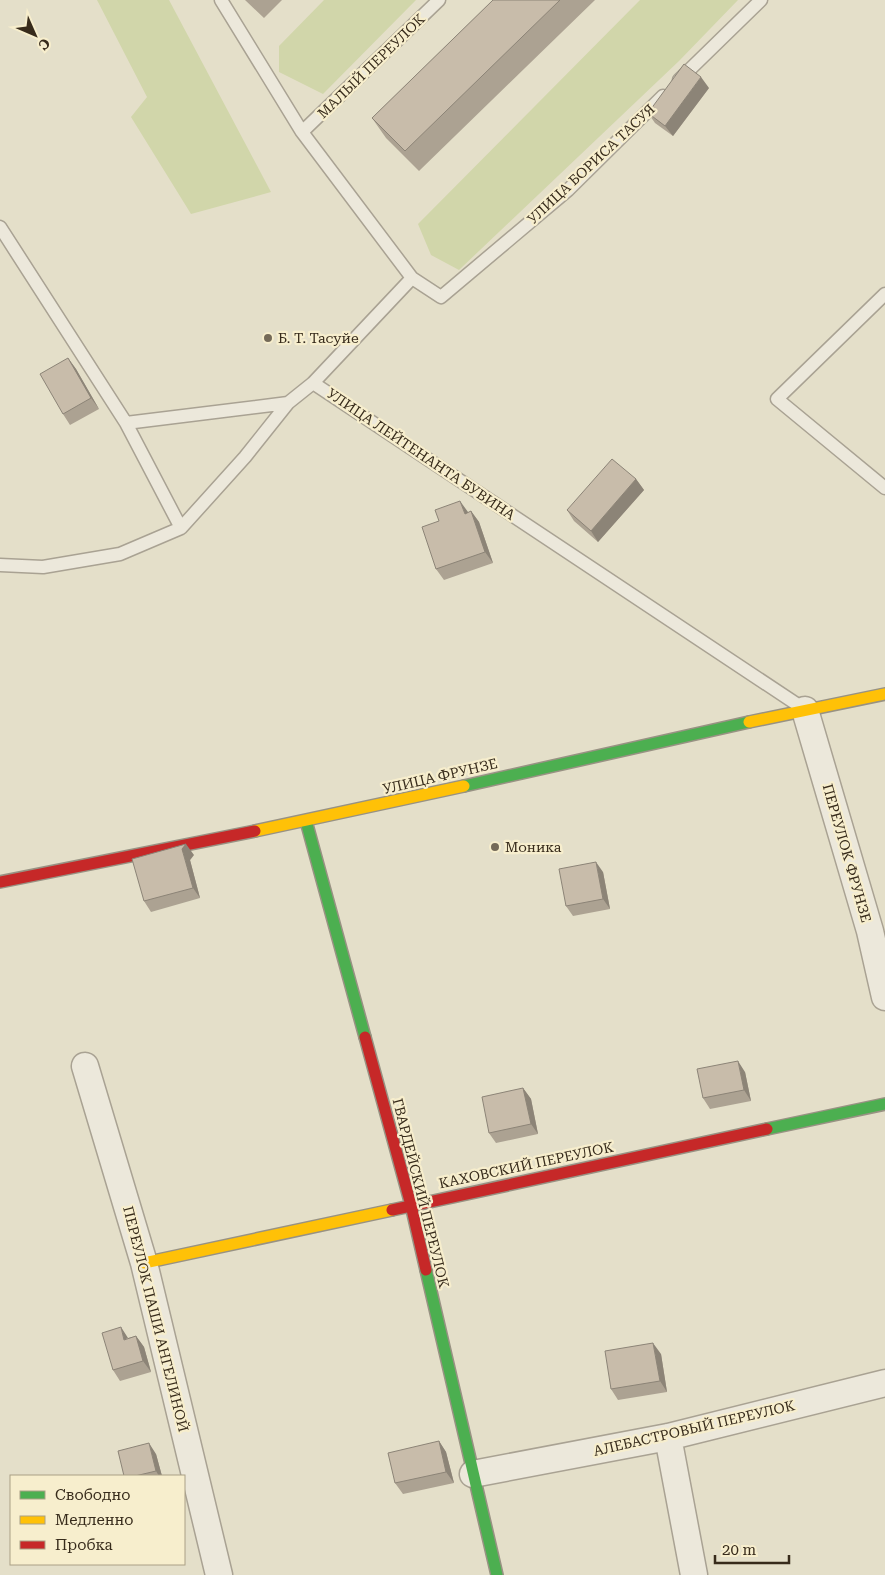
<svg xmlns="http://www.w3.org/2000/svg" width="885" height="1575" font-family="'Roboto Serif',serif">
  <rect width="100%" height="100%" fill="#e4dfc9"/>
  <path fill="#d1d6aa" d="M 97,0 L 169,0 L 271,192 L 191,214 L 131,117 L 147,97 Z
    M 324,0 L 416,0 L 323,94 L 279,72 L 279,46 Z
    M 640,0 L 738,0 L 679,61 L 459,270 L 431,255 L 418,224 Z"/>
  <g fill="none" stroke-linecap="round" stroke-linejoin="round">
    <defs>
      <path id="lane" d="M 221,0 L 302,132 L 412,278 L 313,383 L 804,709
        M 679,80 L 761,0
        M 302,132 L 439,0
        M 0,227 L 126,423 L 288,403 L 313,383
        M 412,278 L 441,297 L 568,190 L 663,96
        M 885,294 L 777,399 L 885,488
        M 181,528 L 245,457 L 288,403
        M 0,565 L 43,567 L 120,554 L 181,528 L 126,423"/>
      <path id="street" d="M 805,710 L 870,931 L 885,997
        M 85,1066 L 144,1263 L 219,1575
        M 668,1437 L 694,1575
        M 473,1474 L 668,1437 L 885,1383"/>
      <path id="fast" d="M 464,786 L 749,722
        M 306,821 L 365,1037
        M 767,1129 L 885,1104
        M 426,1270 L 497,1575"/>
      <path id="slow" d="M 749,722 L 885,694
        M 255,831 L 464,786
        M 144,1263 L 392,1210"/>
      <path id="jam" d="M 0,882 L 255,831
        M 365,1037 L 411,1205 L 426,1270
        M 392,1210 L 767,1129"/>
    </defs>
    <use href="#lane" stroke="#a9a293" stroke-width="15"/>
    <use href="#street" stroke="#a9a293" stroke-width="29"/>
    <use href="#fast" stroke="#989283" stroke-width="14"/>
    <use href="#slow" stroke="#989283" stroke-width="14"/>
    <use href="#jam" stroke="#989283" stroke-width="14"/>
    <use href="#lane" stroke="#ece8db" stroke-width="12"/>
    <use href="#street" stroke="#ece8db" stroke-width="26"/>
    <use href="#fast" stroke="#4caf50" stroke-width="11"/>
    <use href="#slow" stroke="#ffc107" stroke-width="11"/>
    <use href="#jam" stroke="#c62828" stroke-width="11"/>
  </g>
  <path fill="#aca292" d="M 245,0 L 282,0 L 264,18 Z
    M 493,0 L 595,0 L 419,171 L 386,138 L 372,118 Z
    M 709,88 L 673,136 L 655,123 L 648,113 Z
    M 68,358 L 76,369 L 99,409 L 70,425 L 63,414 Z
    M 636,479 L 644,490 L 598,542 L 574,521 L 567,510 Z
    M 471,511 L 479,522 L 493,563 L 444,580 L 436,569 L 468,513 Z
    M 194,855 L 190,860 L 200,898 L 151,912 L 144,901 Z
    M 603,872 L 610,909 L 573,916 L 566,906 Z
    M 745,1072 L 751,1101 L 710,1109 L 703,1098 Z
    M 523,1088 L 531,1099 L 538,1134 L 496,1143 L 489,1133 Z
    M 136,1336 L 144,1347 L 151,1372 L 120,1381 L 113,1370 L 128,1338 Z
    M 661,1354 L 667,1392 L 618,1400 L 611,1389 Z
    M 439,1441 L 446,1452 L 454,1483 L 403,1494 L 395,1483 Z
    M 156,1454 L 162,1476 L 124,1476 Z"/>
  <path fill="#8c8477" d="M 701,77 L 709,88 L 673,136 L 665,126 Z
    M 68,358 L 76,369 L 99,409 L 91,398 Z
    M 636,479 L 644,490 L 598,542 L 591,531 Z
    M 460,501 L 468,512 L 472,525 L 465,514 Z
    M 471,511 L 479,522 L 493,563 L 485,552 Z
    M 186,844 L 194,855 L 190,860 L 200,898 L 193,888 L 182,849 Z
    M 596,862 L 603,872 L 610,909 L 603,899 Z
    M 738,1061 L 745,1072 L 751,1101 L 744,1090 Z
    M 523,1088 L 531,1099 L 538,1134 L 531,1124 Z
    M 121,1327 L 128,1338 L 124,1340 Z
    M 136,1336 L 144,1347 L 151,1372 L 143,1361 Z
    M 653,1343 L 661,1354 L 667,1392 L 660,1381 Z
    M 439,1441 L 446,1452 L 454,1483 L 446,1472 Z
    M 149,1443 L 156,1454 L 162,1476 L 159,1476 L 156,1471 Z"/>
  <path fill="#c8bcaa" stroke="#8c8477" d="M 493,0 L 560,0 L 405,151 L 372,118 Z
    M 684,64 L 701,77 L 665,126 L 648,113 Z
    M 68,358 L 91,398 L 63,414 L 40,374 Z
    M 612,459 L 636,479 L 591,531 L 567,510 Z
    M 460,501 L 465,514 L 471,511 L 485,552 L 436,569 L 422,527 L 439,521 L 435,510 Z
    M 186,844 L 182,849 L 193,888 L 144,901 L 132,859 Z
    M 596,862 L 603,899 L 566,906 L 559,869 Z
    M 738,1061 L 744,1090 L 703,1098 L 697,1069 Z
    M 523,1088 L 531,1124 L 489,1133 L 482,1097 Z
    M 121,1327 L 124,1340 L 136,1336 L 143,1361 L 113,1370 L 102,1333 Z
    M 653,1343 L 660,1381 L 611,1389 L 605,1351 Z
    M 439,1441 L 446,1472 L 395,1483 L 388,1453 Z
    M 149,1443 L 156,1471 L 135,1476 L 124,1476 L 118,1451 Z"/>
  <g fill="#746a58" stroke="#f7eecd" stroke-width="2">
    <circle cx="268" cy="338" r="5"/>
    <circle cx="495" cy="847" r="5"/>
  </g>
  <g text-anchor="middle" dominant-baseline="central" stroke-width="4.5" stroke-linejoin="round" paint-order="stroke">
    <g font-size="14" fill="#372b1b" stroke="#f7eecd">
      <text transform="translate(371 66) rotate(-44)">МАЛЫЙ ПЕРЕУЛОК</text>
      <text transform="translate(591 164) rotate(-43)">УЛИЦА БОРИСА ТАСУЯ</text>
      <text transform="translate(421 454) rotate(34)">УЛИЦА ЛЕЙТЕНАНТА БУВИНА</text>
      <text transform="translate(440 776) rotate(-13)">УЛИЦА ФРУНЗЕ</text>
      <text transform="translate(847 853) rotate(74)">ПЕРЕУЛОК ФРУНЗЕ</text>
      <text transform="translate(526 1165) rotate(-12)">КАХОВСКИЙ ПЕРЕУЛОК</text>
      <text transform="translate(421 1193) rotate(76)">ГВАРДЕЙСКИЙ ПЕРЕУЛОК</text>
      <text transform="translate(156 1319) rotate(76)">ПЕРЕУЛОК ПАШИ АНГЕЛИНОЙ</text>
      <text transform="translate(694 1428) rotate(-13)">АЛЕБАСТРОВЫЙ ПЕРЕУЛОК</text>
    </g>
    <g font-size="14" fill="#372b1b" stroke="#f7eecd" text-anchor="start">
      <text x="278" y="338">Б. Т. Тасуйе</text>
      <text x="505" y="847">Моника</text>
    </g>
  </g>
  <rect x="10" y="1475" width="175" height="90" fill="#f7eecd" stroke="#aaa086"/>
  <rect x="20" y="1491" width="25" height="8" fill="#4caf50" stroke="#aaa086"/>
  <text x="55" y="1500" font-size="15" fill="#372b1b">Свободно</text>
  <rect x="20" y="1516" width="25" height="8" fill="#ffc107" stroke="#aaa086"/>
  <text x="55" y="1525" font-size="15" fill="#372b1b">Медленно</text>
  <rect x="20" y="1541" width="25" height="8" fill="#c62828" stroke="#aaa086"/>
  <text x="55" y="1550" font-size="15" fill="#372b1b">Пробка</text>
  <g transform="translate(35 35) rotate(135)" stroke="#f7eecd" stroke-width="4" paint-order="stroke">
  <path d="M0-4L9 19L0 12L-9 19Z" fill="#372b1b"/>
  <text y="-8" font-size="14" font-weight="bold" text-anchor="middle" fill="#372b1b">С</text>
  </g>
  <path d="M715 1555v8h74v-8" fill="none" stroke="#372b1b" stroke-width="2.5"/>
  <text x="722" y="1555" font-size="15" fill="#372b1b" stroke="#f7eecd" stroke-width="4" paint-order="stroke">20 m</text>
</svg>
